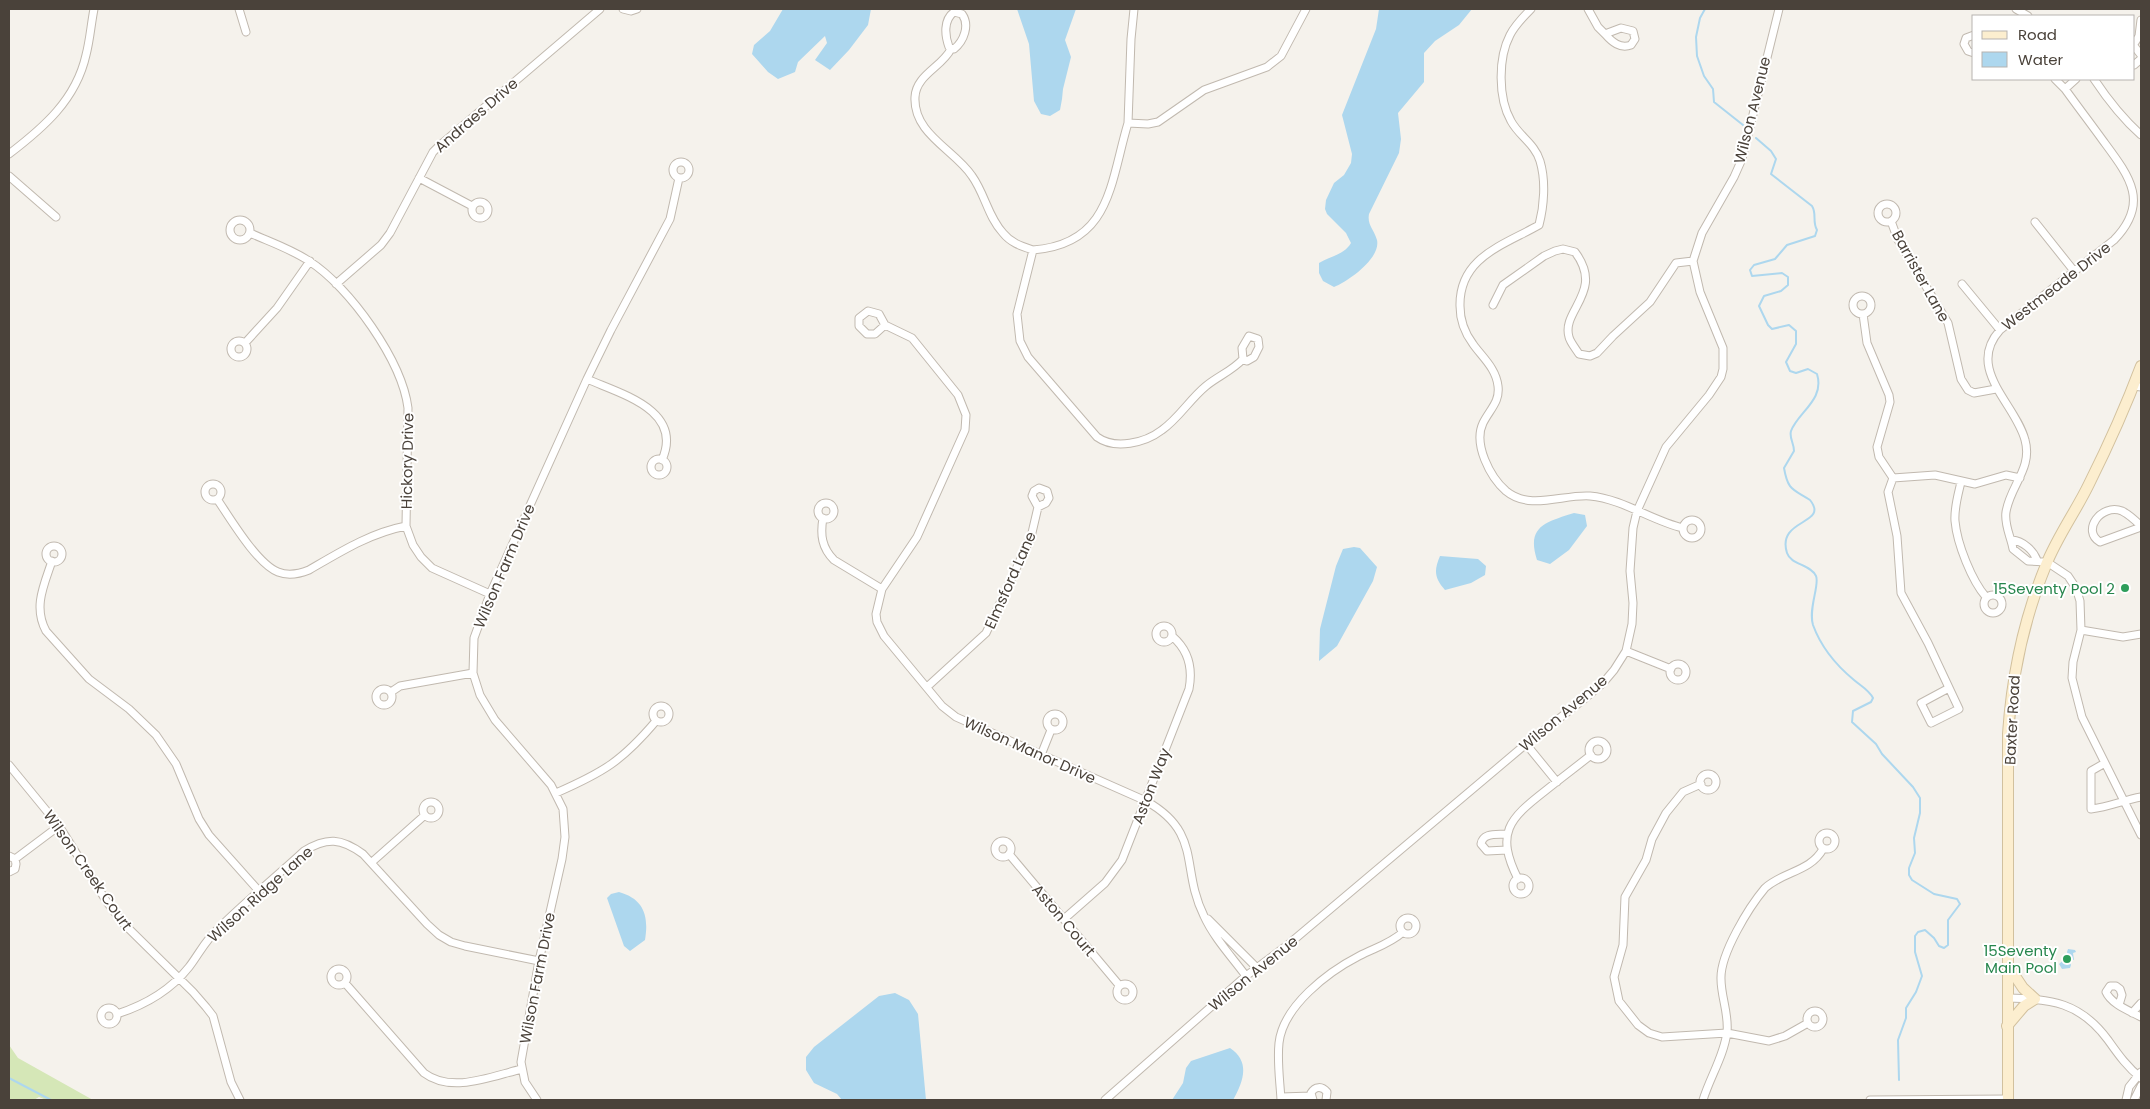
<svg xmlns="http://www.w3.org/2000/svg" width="2150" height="1109" font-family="Poppins,sans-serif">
  <rect width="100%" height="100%" fill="#f5f2ec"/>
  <path fill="#d5e7b7" d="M 9,1045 L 18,1058 L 93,1100 L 46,1100 L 39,1097 L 34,1100 L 9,1100 Z"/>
  <path fill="#add7ee" d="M 783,9 L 871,9 L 868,25 L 849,50 L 830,70 L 815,60 L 827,43 L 825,36 L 798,62 L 795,72 L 778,79 L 768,72 L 752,54 L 754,45 L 770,31 Z
    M 1017,9 L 1076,9 L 1065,40 L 1071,57 L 1063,89 L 1062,99 L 1060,110 L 1050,116 L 1041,114 L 1034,101 L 1029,44 Z
    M 1379,9 L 1472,9 L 1459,25 L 1435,41 L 1424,53 L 1424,82 L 1398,113 L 1401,139 L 1399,153 L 1369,214 C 1367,225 1374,229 1377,240 C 1381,258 1349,281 1334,287 L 1323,281 L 1319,273 L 1319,263 C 1330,256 1344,255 1351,243 L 1346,233 L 1327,214 L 1325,209 L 1326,200 L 1334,183 L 1344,175 L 1351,163 L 1352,154 L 1342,115 L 1376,29 Z
    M 1574,513 L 1585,515 L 1587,526 L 1569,550 L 1550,564 L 1537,560 C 1526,526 1546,522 1574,513 Z
    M 1354,547 L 1360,548 L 1377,567 L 1373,581 L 1337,646 L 1319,661 L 1320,629 L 1336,566 L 1343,549 Z
    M 1440,556 L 1478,559 L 1486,566 L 1485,575 L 1471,583 L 1445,590 C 1434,578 1434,570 1440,556 Z
    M 619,892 C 644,899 649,916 645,940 L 630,951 L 624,946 L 607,898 L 611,894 Z
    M 2068,949 L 2075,950 L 2076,952 L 2073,953 L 2074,960 L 2071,959 L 2069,960 L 2071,965 L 2070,968 L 2062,969 L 2059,964 L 2068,956 L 2067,952 Z
    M 895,993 L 909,1000 L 918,1014 L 926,1100 L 842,1100 L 837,1094 L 814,1083 L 806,1070 L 806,1057 L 814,1047 L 879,996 Z
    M 1230,1048 C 1251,1062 1243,1082 1233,1100 L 1172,1100 L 1183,1083 L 1186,1068 L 1191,1061 Z"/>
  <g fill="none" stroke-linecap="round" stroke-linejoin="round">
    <path stroke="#add7ee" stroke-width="2" d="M 1705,9 L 1700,18 L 1696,37 L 1697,56 L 1704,76 L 1713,89 L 1714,102 L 1743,125
      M 1756,138 L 1771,151 L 1776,159 L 1771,174 L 1812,206 C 1817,214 1812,221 1817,230 L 1815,236 L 1787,245 L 1775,259 L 1754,265 L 1750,270 L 1752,276 L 1782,273 L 1788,277 L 1788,285 L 1781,291 L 1764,296 L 1759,306 L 1768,325 L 1772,329 L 1789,325 L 1796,331 L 1796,344 L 1786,362 L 1790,371 L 1796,373 L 1808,369 L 1817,374 C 1825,400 1798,412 1791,431 C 1789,438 1794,443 1794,451 L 1784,468 C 1788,491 1793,489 1810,500 C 1830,525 1776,518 1787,553 C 1791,565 1810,564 1816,576 C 1820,584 1808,609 1813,625 C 1821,647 1837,666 1854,680 C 1861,686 1869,690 1873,698 L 1871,702 L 1853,711 L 1852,722 L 1876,744 L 1882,754 L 1913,787 L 1920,798 L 1920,813 L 1914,838 L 1915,853 L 1909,868 L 1909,875 L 1912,880 L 1934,894 L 1957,899 L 1960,904 L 1948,920 L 1948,945 L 1944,948 L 1939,946 L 1934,938 L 1925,930 L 1918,932 L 1915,936 L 1915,952 L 1922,976 L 1916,992 L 1906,1008 L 1906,1018 L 1898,1040 L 1899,1080
      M 9,1078 L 51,1100"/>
    <defs>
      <path id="minor" d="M 239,9 L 246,32
        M 623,9 L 631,11 L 637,9
        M 1531,9 C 1523,17 1515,25 1510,35 C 1498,58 1498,98 1511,121 C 1519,136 1535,144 1540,161 C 1546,181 1544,206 1539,225 C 1504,245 1459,257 1460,306 C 1460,321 1464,332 1473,344 C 1482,357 1496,368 1498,386 C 1500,402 1490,409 1483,423 C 1473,444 1490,477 1506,491 C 1530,511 1563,494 1590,496 C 1623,499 1652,521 1683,528
        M 1588,9 L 1598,27 L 1605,34
        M 2016,9 L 2028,16
        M 954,12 L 962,14 C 970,25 964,41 954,49 L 949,47 C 945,36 943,20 954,12 Z
        M 1621,28 L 1633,31 L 1635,39 L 1631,45 C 1620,49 1612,42 1605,34 Z
        M 1974,35 L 1966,38 L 1964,44 L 1968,51 L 1974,53
        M 2134,44 L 2139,36 L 2141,20
        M 2134,46 L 2141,55
        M 951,49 C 942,67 916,75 915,97 C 913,134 955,150 972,176 C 985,194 988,217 1003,233 C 1011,243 1021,246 1033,250
        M 2134,65 L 2141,59
        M 2055,79 L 2065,89
        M 2076,79 L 2065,89 C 2078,107 2091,124 2104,142 C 2130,177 2150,203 2114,240 L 2000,330 C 1965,369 2016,404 2025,440 C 2033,468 2010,486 2006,512 C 2004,525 2011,537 2013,549 L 2028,561 L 2047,562 L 2068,576 L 2076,588 L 2080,601 L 2081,630 L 2073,662 L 2072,678 L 2082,717 L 2141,835
        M 2094,79 C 2108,100 2122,118 2141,135
        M 1128,123 L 1131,39 L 1134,9
        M 9,154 C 43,128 76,100 86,55 C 90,40 91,24 94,9
        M673 170a8 8 0 1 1 16 0a8 8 0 1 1-16 0Z
        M 9,176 L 56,217
        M 419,178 L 472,206
        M472 210a8 8 0 1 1 16 0a8 8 0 1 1-16 0Z
        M1878 213a9 9 0 1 1 18 0a9 9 0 1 1-18 0Z
        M230 230a10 10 0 1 1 20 0a10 10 0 1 1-20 0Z
        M 1891,221 L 1898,240 L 1948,323 L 1961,379 L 1968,390 L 1974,393 L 1996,389
        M 2035,222 L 2074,271
        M 250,233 C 270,242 291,249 309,261 C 350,287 402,361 408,408 L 406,526 L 413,545 L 421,557 L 432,568 L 490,594
        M 336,284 L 381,245 L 390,233 L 433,152 L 438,147 L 600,9
        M 1962,284 L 2000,330
        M1853 305a9 9 0 1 1 18 0a9 9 0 1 1-18 0Z
        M 1493,305 L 1503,285 L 1544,256 L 1555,251 L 1563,249 L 1575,252 C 1605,292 1561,310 1569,337 C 1570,342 1576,349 1579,354 L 1590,356 L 1597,353 L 1613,336 L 1650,302 L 1676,263 L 1693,261
        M 868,311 L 879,314 L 885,325 L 875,334 L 867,334 L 859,326 L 859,318 Z
        M 1863,314 L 1867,343 L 1889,395 L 1890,402 L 1877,447 L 1879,457 L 1893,478 L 1888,492 L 1897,536 L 1901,593 L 1928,643 L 1959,709 L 1931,723 L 1921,703 L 1949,688
        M 885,325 L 912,338 L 958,395 L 966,415 L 965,430 L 917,537 L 882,589 L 876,614 L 877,622 L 884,636 L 942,706 L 956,717 L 1146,801 C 1203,833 1180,868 1204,916 C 1214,938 1232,957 1246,976
        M 1249,336 L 1258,339 L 1259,347 L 1254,357 L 1247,361 L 1243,359 L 1242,348 Z
        M231 349a8 8 0 1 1 16 0a8 8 0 1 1-16 0Z
        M 245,343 L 277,308 L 310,261
        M 1243,359 C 1232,371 1218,376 1206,386 C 1190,399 1179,418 1162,430 C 1145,443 1115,450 1097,437 L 1028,357 L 1020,341 L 1017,314 L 1033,250 C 1111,244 1110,183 1128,123 L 1148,124 L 1158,122 L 1204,90 L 1267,67 L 1281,56 L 1306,9
        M 587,379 C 621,394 684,410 662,460
        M 2134,386 L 2141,387
        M651 467a8 8 0 1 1 16 0a8 8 0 1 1-16 0Z
        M 1893,478 L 1935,475 L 1975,484 L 2006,475 L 2020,478
        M 1961,482 C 1958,495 1954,508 1955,521 C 1957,544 1972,581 1986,597
        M205 492a8 8 0 1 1 16 0a8 8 0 1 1-16 0Z
        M 1039,488 L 1047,491 L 1049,498 L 1046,503 L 1038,507 L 1032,496 L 1034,491 Z
        M 217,499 C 230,518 257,564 278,572 C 288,576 299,574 309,570 C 340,552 370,533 406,526
        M818 511a8 8 0 1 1 16 0a8 8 0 1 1-16 0Z
        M 823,518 C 820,535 822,548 834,560 L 882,589
        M1683 529a9 9 0 1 1 18 0a9 9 0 1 1-18 0Z
        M 2141,526 C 2135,520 2130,515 2122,511 C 2101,503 2081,531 2100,542 L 2141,527
        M 2012,540 C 2023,541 2033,550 2037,560
        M46 554a8 8 0 1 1 16 0a8 8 0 1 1-16 0Z
        M 52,561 C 44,585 33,607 46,631 L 89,679 L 129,709 L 156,735 L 176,764 L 199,819 L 209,835 L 259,891
        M1984 604a9 9 0 1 1 18 0a9 9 0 1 1-18 0Z
        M1156 634a8 8 0 1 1 16 0a8 8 0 1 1-16 0Z
        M 2081,630 L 2123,637 L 2141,634
        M 1626,651 L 1671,669
        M1670 672a8 8 0 1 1 16 0a8 8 0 1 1-16 0Z
        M 927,687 L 986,633 L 1031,537 L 1038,507
        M376 697a8 8 0 1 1 16 0a8 8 0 1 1-16 0Z
        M 391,692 L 400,686 L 473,673
        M653 714a8 8 0 1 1 16 0a8 8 0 1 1-16 0Z
        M1047 722a8 8 0 1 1 16 0a8 8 0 1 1-16 0Z
        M1589 750a9 9 0 1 1 18 0a9 9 0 1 1-18 0Z
        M 1526,744 L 1557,782
        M 1041,755 L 1051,730
        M 2105,763 L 2091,771 L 2091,809 C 2109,807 2124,800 2141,797
        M 9,765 L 59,826 L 107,902 L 122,922 L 193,992 L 206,1007 L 213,1016 L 231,1082 L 240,1100
        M1700 782a8 8 0 1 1 16 0a8 8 0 1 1-16 0Z
        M 1701,784 L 1683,792 L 1666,813 L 1652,839 L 1646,860 L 1625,897 L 1623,945 L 1614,977 L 1619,1001 L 1638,1025 L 1649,1033 L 1662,1037 L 1727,1033 L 1769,1041 L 1785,1036 L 1808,1023
        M 556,793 C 604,772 622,761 656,721
        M423 810a8 8 0 1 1 16 0a8 8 0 1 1-16 0Z
        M1819 841a8 8 0 1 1 16 0a8 8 0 1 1-16 0Z
        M995 849a8 8 0 1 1 16 0a8 8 0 1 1-16 0Z
        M 1507,850 L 1487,851 L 1481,844 C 1483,832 1497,835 1507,834
        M 1009,854 L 1119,985
        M 9,856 L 15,859 L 16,864 L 15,869 L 9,872
        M 15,859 L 59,826
        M 372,862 L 425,815
        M1513 886a8 8 0 1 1 16 0a8 8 0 1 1-16 0Z
        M 1518,879 C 1495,833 1509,819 1545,791 C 1560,779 1576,767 1591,755
        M1400 926a8 8 0 1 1 16 0a8 8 0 1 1-16 0Z
        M 1064,919 L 1105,883 L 1122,860 L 1189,689 C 1193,668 1189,651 1173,637
        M 1208,919 L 1257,968
        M331 977a8 8 0 1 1 16 0a8 8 0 1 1-16 0Z
        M 345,983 L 424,1073 C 452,1094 492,1076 522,1069
        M1117 992a8 8 0 1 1 16 0a8 8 0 1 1-16 0Z
        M 2008,998 C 2051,999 2080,1002 2108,1040 C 2118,1054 2127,1067 2141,1078
        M 2119,1005 L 2122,995 L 2120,989 L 2116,986 L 2110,986 L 2106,992 C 2111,1004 2130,1011 2141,1017
        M101 1016a8 8 0 1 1 16 0a8 8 0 1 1-16 0Z
        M1807 1019a8 8 0 1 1 16 0a8 8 0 1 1-16 0Z
        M 2132,1013 L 2141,1003
        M 117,1014 C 145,1005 170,991 189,967 C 199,954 206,939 219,928 C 246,901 276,877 304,851 C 327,837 341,838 363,854 L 427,924 L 439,935 L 451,942 L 465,946 L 539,961
        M 1281,1097 L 1311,1096
        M 537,1100 L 525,1082 L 521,1062 L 539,961 L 562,859 L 565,837 L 563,809 L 551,785 L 495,720 L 480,695 L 473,673 L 474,638 L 490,594 L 587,379 L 611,330 L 670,219 L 679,178
        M 1105,1100 L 1246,976 L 1290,943 L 1526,744 L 1583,700 L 1603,683 L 1614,670 L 1626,651 L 1632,624 L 1633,603 L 1630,571 L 1633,528 L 1637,511 L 1666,447 L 1709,395 L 1721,377 L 1723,369 L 1723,348 L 1700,292 L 1693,261 L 1702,233 L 1734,177 L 1742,159 L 1779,9
        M 1281,1100 C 1280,1081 1277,1062 1279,1043 C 1283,1006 1328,972 1359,956 C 1374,948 1390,944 1403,932
        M 1313,1100 L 1311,1093 C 1315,1086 1322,1086 1327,1092 L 1326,1100
        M 1703,1100 C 1710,1077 1724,1056 1727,1032 C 1729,1014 1721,997 1721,979 C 1720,954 1749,907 1765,888 C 1784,871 1810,872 1823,849
        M 1870,1100 L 2008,1099
        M 2126,1100 L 2129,1087 L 2141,1072
        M 2134,1100 L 2141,1086"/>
      <path id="secondary" d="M 2007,1026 L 2024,1006 L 2035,999 L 2023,988 L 2009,967
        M 2008,1100 L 2008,734 C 2012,674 2023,621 2046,565 C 2057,537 2076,511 2089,484 C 2108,446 2126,406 2141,366"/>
    </defs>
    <use href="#minor" stroke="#c1b9af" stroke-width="9"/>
    <use href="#secondary" stroke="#d2c19e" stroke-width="12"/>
    <use href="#minor" stroke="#fff" stroke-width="7"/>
    <use href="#secondary" stroke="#fceecf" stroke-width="10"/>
  </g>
  <g fill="#2e9e5b" stroke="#fff" stroke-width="2">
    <circle cx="2125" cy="588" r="5"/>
    <circle cx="2067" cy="959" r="5"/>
  </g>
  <g text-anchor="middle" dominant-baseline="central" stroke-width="4" stroke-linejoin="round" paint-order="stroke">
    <g font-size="15" fill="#4a423a" stroke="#fff">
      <text transform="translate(1752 110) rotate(-76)">Wilson Avenue</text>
      <text transform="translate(476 115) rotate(-41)">Andraes Drive</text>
      <text transform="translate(1921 276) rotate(61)">Barrister Lane</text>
      <text transform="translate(2056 286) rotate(-38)">Westmeade Drive</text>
      <text transform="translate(407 461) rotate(-89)">Hickory Drive</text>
      <text transform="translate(504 566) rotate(-67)">Wilson Farm Drive</text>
      <text transform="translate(1010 580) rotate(-66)">Elmsford Lane</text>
      <text transform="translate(1563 713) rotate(-40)">Wilson Avenue</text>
      <text transform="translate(2012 720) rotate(-87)">Baxter Road</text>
      <text transform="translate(1030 750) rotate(24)">Wilson Manor Drive</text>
      <text transform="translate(1151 786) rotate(-69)">Aston Way</text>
      <text transform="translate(88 870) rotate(55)">Wilson Creek Court</text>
      <text transform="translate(260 894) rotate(-42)">Wilson Ridge Lane</text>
      <text transform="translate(1064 920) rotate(50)">Aston Court</text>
      <text transform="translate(1253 973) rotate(-39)">Wilson Avenue</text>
      <text transform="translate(537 978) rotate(-79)">Wilson Farm Drive</text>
    </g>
    <g font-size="15" fill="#27864d" stroke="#fff" text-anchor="end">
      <text x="2115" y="588">15Seventy Pool 2</text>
      <text x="2057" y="950">15Seventy<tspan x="2057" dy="17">Main Pool</tspan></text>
    </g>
  </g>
  <rect width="2150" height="1109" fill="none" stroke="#4a423a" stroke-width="20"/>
  <rect x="1972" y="15" width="162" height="65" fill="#ffffff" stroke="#b7b3b0"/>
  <rect x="1982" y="31" width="25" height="8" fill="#fceecf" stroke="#b7b3b0"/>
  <text x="2018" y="40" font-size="15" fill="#4a423a">Road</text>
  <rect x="1982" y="52" width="25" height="15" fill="#add7ee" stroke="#b7b3b0"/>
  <text x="2018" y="65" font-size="15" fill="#4a423a">Water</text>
</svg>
